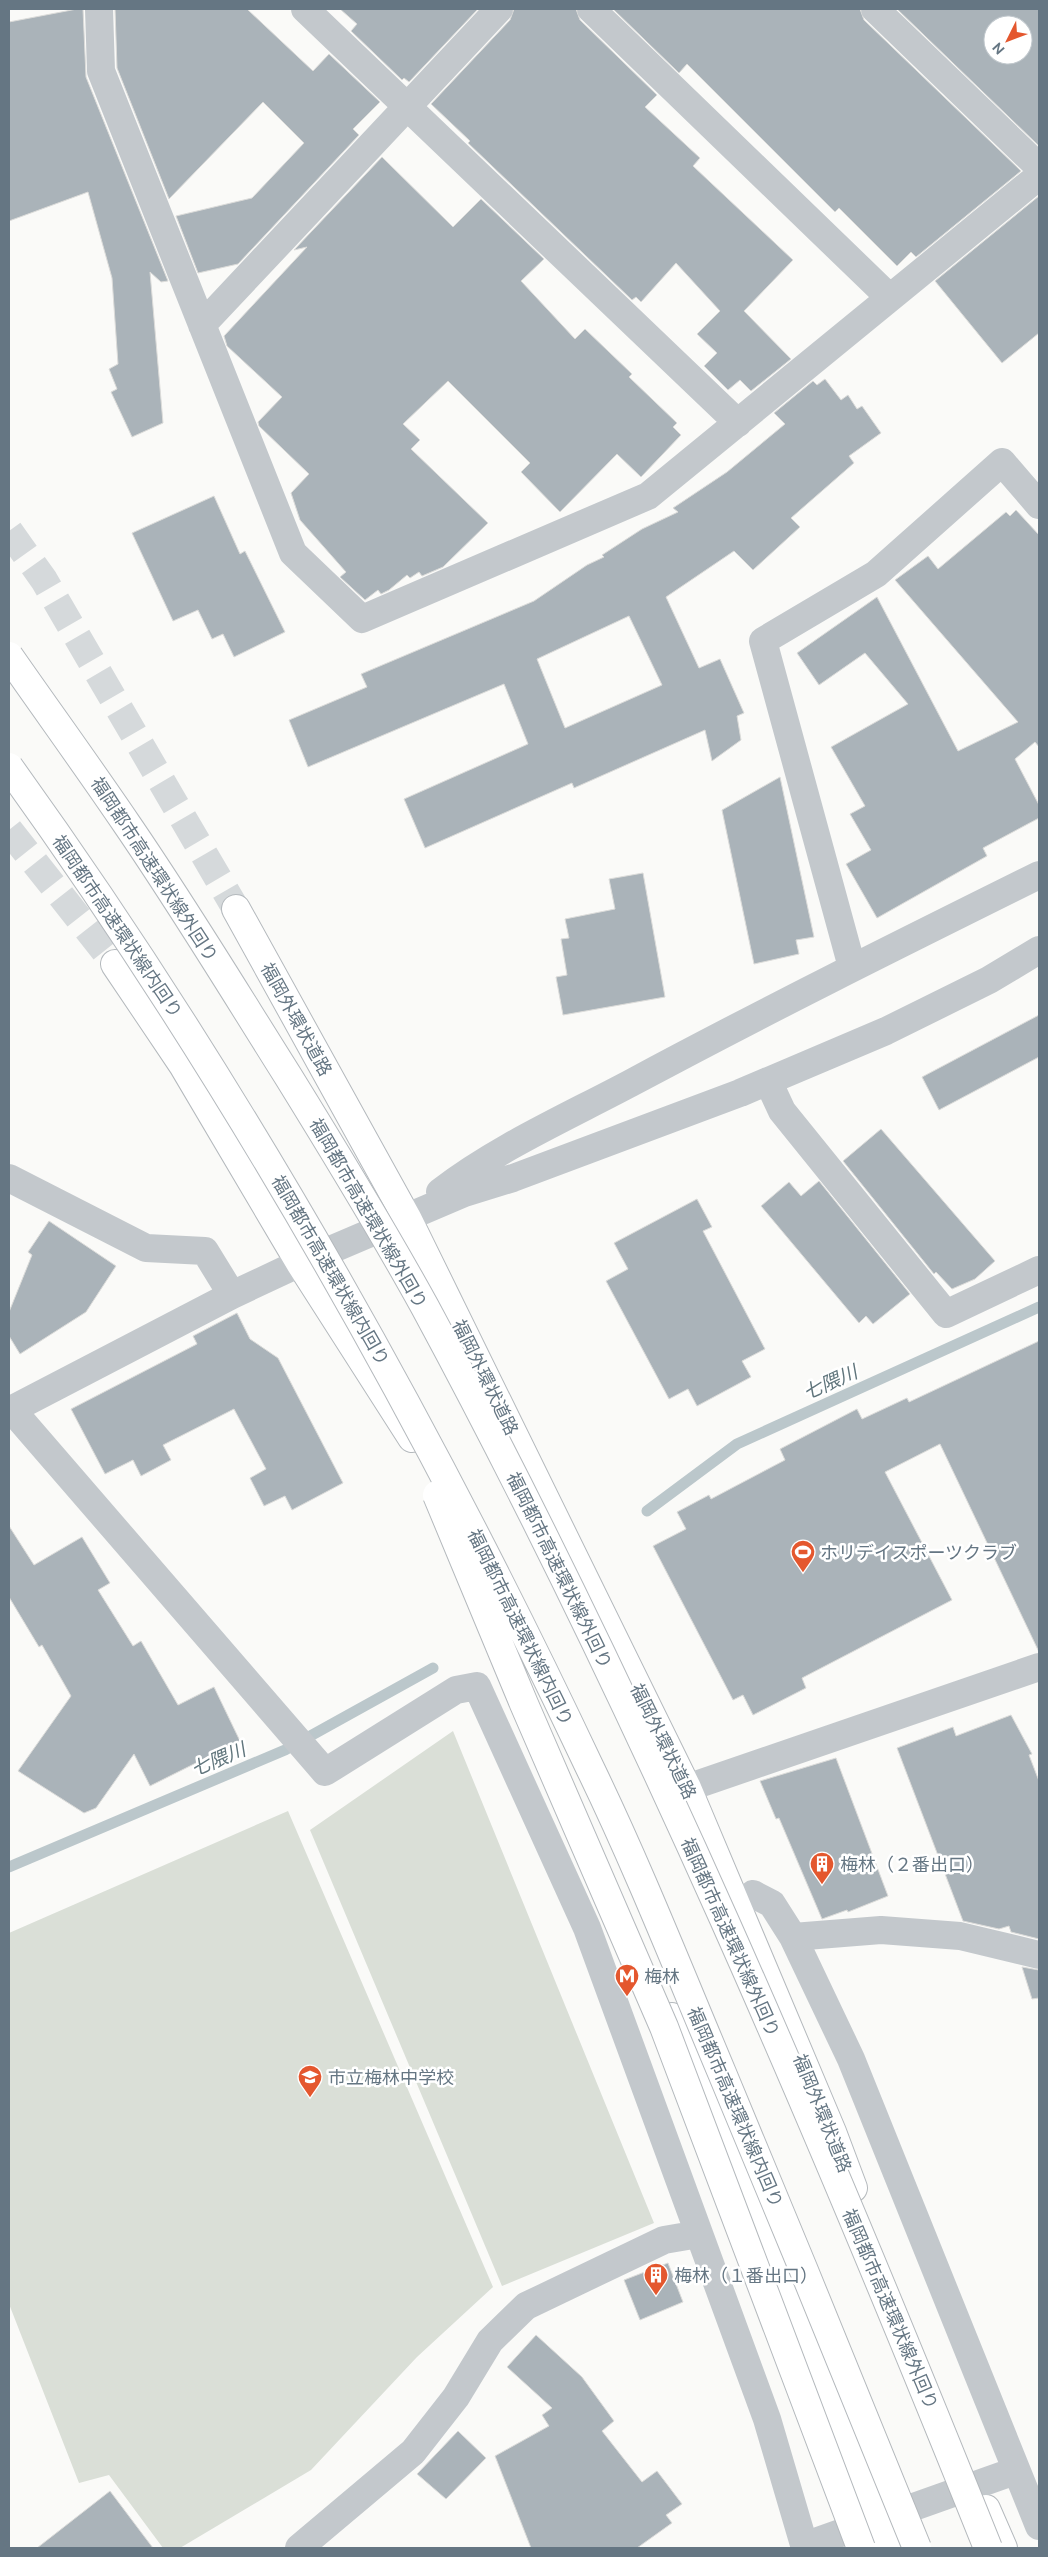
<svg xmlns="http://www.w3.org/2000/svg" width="1048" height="2557" font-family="Ubuntu,'Noto Sans JP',sans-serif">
  <rect width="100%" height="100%" fill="#fafaf8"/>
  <path fill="#dadfd7" d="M 453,1731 L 654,2223 L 502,2286 L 310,1830 Z
    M 288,1811 L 493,2287 L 417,2357 L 311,2470 L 180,2548 L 163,2548 L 109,2475 L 79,2483 L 9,2304 L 9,1933 Z"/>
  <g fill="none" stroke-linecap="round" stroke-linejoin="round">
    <path stroke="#bbc7cb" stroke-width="11" d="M 647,1511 L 737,1444 L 1039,1307
      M 9,1867 L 285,1750 L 433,1668"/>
  </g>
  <path fill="#aab3b9" stroke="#dcdcda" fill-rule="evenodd" d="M 77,9 L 83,9 L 86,77 L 168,281 L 161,282 L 150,272 L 163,423 L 132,437 L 111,392 L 117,389 L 109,369 L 118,364 L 112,278 L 88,192 L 9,221 L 9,22 Z
    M 115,9 L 247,9 L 313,71 L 329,54 L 380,102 L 353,129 L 359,135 L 238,264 L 198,273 L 176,216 L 252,198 L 304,143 L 263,102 L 169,199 L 117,68 Z
    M 340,9 L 478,9 L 409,82 L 404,78 L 402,80 L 351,31 L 357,24 Z
    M 514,9 L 576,9 L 580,20 L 657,95 L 645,107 L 700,158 L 693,166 L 793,260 L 744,311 L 791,359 L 751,391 L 740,380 L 728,390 L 704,366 L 717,353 L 697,334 L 720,311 L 676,263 L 641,302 L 636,297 L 632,300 L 468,143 L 470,141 L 431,104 L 510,20 Z
    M 613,9 L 860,9 L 864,20 L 1021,171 L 916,257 L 911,252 L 897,266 L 839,208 L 835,212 L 687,64 L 679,73 Z
    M 897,9 L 1039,9 L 1039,146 ZM 993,25 L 1023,25 L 1023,55 L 993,55 Z
    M 382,157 L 453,227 L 481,199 L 544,259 L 521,281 L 575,339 L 585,329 L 632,374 L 629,377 L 677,423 L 673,427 L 681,435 L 641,477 L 617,454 L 560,512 L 521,472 L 530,463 L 448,381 L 403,424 L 420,440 L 411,449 L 488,523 L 443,567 L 422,576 L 419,572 L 410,578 L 407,575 L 389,590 L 381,594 L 378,590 L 365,600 L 340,577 L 346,572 L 300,520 L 291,493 L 309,474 L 259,426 L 258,422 L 282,397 L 227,346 L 224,336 L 307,247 L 294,250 Z
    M 1039,196 L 1039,333 L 1002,363 L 935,281 Z
    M 825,379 L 841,400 L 848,395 L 857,409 L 862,406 L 881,433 L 849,456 L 854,463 L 791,518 L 800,527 L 753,570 L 734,551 L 666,597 L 699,668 L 720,659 L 744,713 L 737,716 L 741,740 L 712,761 L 705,730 L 574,788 L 572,783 L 425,848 L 404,799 L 528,744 L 504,684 L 308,767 L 289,720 L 367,687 L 361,674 L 534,601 L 587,565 L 604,557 L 602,555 L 642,529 L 678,512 L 673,508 L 727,472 L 785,424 L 774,413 L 813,381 L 817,385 ZM 629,616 L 662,685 L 565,728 L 537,659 Z
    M 214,496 L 240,554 L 245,551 L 285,632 L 234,657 L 223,634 L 212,639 L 198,610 L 173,621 L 132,533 Z
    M 1016,510 L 1039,535 L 1039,747 L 1035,742 L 1015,759 L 1039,805 L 1039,818 L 983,848 L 987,856 L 877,918 L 846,864 L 871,850 L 850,814 L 865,806 L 831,747 L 908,704 L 865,653 L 819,685 L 797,653 L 877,597 L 958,751 L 1018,722 L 895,580 L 928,556 L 938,569 L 1006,512 L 1010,516 Z
    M 780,777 L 814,937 L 796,940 L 799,954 L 754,964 L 722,810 Z
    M 643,873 L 665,997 L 563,1015 L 556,977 L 567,975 L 561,939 L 569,938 L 565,919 L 615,909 L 609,879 Z
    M 1039,1015 L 1039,1057 L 939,1110 L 922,1077 Z
    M 881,1129 L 995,1261 L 975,1279 L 952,1289 L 936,1272 L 934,1274 L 843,1161 Z
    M 819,1181 L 910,1294 L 873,1324 L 866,1316 L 859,1323 L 761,1206 L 789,1182 L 801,1196 Z
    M 697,1199 L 712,1227 L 703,1231 L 765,1349 L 742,1361 L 751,1377 L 697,1406 L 688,1389 L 669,1399 L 606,1281 L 628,1269 L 614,1243 Z
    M 49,1221 L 116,1266 L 86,1312 L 20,1354 L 9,1336 L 9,1312 L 32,1255 L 28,1252 Z
    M 237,1313 L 250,1339 L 278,1358 L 343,1483 L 292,1510 L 285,1496 L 264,1506 L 250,1478 L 266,1469 L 234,1409 L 163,1445 L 171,1460 L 141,1476 L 133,1460 L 105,1474 L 71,1409 L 197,1344 L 193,1336 Z
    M 1039,1341 L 1039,1652 L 940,1444 L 885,1472 L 952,1600 L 802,1678 L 806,1688 L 753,1715 L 743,1695 L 733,1700 L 653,1546 L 686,1529 L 677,1512 L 709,1495 L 711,1499 L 785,1460 L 780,1449 L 857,1409 L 862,1419 L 907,1398 L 909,1402 Z
    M 9,1526 L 34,1565 L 82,1537 L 110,1583 L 98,1590 L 133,1646 L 141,1641 L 178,1705 L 214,1687 L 240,1741 L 150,1786 L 134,1754 L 96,1808 L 84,1813 L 18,1771 L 71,1696 L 42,1645 L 39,1647 L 9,1597 Z
    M 1011,1715 L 1032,1754 L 1029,1755 L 1039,1781 L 1039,1939 L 1011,1932 L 1009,1926 L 999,1929 L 963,1921 L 897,1748 L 953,1727 L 956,1736 Z
    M 836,1758 L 888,1896 L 848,1912 L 847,1910 L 822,1919 L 779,1818 L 776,1819 L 760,1781 Z
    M 1022,1967 L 1039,1970 L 1039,1998 L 1032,1999 Z
    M 668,2263 L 683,2302 L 640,2320 L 624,2280 Z
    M 536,2335 L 582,2377 L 614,2421 L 602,2431 L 642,2482 L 657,2471 L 682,2504 L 666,2515 L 672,2523 L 637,2548 L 531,2548 L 495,2456 L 549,2426 L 542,2415 L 552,2408 L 507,2367 Z
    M 458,2431 L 486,2458 L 446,2499 L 417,2474 Z
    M 110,2491 L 153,2548 L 37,2548 Z"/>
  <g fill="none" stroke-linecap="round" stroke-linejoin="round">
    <path stroke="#d5d9db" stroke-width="28" stroke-dasharray="28 14" stroke-linecap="butt" d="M 9,531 L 44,580 L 236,909
      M 9,830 L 115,964"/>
    <defs>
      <path id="highway" d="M 236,909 L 407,1218 L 687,1788 L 832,2132 L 853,2188
        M 115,964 L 183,1065 L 300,1263 L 412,1438
        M 672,2017 L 730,2144 L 888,2548
        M 986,2509 L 1003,2548"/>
    </defs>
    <use href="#highway" stroke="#b4b9bd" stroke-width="30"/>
    <path stroke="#c3c8cc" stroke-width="28" d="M 99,9 L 101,71 L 293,553 L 362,619 L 648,496 L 1039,176
      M 305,9 L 738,423
      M 591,9 L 890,298
      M 875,9 L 1039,167
      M 202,325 L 499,9
      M 852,967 L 763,641 L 876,574 L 1002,462 L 1039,505
      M 768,1081 L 782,1111 L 946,1314 L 1039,1270
      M 9,1178 L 146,1248 L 205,1251 L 232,1295
      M 440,1192 C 497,1148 567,1117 631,1083 C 765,1011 902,943 1039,875
      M 12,1410 L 325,1772 L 456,1690 L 477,1686 L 587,1928 L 767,2419 L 805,2548
      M 9,1411 L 232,1295 L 300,1263 L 464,1193 L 513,1178 L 740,1093 L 886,1031 L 989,980 L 1039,950
      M 687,1788 L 1039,1667
      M 738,1907 L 753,1894 L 772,1904 L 793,1937 L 851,2059 L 1039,2526
      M 793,1937 L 881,1930 L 960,1936 L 1039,1955
      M 804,2546 L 1015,2471
      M 299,2548 L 413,2452 L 456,2397 L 490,2341 L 526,2306 L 664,2240 L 699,2234"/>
    <use href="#highway" stroke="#fff" stroke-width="28"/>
    <defs>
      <path id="highway-bridge" d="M 9,656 C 48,712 88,767 126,823 C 183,906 235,992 288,1076 C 335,1152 382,1229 425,1307 C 641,1707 819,2127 988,2548
        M 9,767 C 235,1081 425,1418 590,1768 C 638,1867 679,1971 722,2073 C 788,2231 853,2389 917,2548
        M 437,1495 L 524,1704 L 664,2027 L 861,2548"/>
    </defs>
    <use href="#highway-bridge" stroke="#b4b9bd" stroke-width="30" stroke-linecap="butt"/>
    <use href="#highway-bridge" stroke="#fff" stroke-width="28"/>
  </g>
  <defs>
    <symbol id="stadium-pin" viewBox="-11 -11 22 30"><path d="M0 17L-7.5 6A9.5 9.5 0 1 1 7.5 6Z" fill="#e4572e" stroke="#fff"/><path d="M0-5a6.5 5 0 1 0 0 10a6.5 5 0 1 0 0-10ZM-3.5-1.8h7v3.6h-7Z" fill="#fff"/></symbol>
    <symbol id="building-pin" viewBox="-11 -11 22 30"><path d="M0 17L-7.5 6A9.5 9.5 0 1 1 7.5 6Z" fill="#e4572e" stroke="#fff"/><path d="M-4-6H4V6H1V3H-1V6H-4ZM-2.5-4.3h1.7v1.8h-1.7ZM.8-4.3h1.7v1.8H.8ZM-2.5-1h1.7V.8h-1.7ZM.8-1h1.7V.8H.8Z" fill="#fff"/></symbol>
    <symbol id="metro-pin" viewBox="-11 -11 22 30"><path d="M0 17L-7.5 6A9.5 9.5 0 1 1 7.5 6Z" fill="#e4572e" stroke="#fff"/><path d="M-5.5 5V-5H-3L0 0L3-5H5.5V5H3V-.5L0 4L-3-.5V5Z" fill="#fff"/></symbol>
    <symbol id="school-pin" viewBox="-11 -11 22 30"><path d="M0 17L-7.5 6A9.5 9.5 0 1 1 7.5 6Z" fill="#e4572e" stroke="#fff"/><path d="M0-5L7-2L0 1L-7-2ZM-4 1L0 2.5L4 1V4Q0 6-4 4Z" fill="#fff"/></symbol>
  </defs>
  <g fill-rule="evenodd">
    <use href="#stadium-pin" x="789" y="1538" width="28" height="38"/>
    <use href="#building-pin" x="808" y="1850" width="28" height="38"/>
    <use href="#metro-pin" x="613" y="1962" width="28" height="38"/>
    <use href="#school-pin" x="296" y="2063" width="28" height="38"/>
    <use href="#building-pin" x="642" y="2261" width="28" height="38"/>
  </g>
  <g text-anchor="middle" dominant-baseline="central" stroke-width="5" stroke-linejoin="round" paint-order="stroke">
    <g font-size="18" fill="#657683" stroke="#fff">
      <text transform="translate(155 869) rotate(57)">福岡都市高速環状線外回り</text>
      <text transform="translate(118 926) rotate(56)">福岡都市高速環状線内回り</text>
      <text transform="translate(297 1019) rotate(61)">福岡外環状道路</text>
      <text transform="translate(369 1213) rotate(60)">福岡都市高速環状線外回り</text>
      <text transform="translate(331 1270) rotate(60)">福岡都市高速環状線内回り</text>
      <text transform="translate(486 1377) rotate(64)">福岡外環状道路</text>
      <text transform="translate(560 1570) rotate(64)">福岡都市高速環状線外回り</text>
      <text transform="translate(521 1627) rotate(64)">福岡都市高速環状線内回り</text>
      <text transform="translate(664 1741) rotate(64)">福岡外環状道路</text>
      <text transform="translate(731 1937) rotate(66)">福岡都市高速環状線外回り</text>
      <text transform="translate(736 2107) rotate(67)">福岡都市高速環状線内回り</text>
      <text transform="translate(823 2113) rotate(68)">福岡外環状道路</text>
      <text transform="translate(891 2309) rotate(67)">福岡都市高速環状線外回り</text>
    </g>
    <g font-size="18" fill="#657683" stroke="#fff" text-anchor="start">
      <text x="820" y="1552">ホリデイスポーツクラブ</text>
      <text x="840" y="1864">梅林（２番出口）</text>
      <text x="644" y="1976">梅林</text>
      <text x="328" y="2077">市立梅林中学校</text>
      <text x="674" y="2275">梅林（１番出口）</text>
    </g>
    <g font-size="19" font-style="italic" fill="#60757c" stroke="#fff">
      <text transform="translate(830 1382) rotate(-24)">七隈川</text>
      <text transform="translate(218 1759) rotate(-23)">七隈川</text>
    </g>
  </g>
  <rect width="1048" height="2557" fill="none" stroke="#657683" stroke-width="20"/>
  <g transform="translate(1008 40) rotate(228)"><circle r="24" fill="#ffffff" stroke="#c1c8cd"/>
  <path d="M0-4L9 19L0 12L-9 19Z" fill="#e4572e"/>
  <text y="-8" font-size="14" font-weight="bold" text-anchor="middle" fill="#657683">N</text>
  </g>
</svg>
